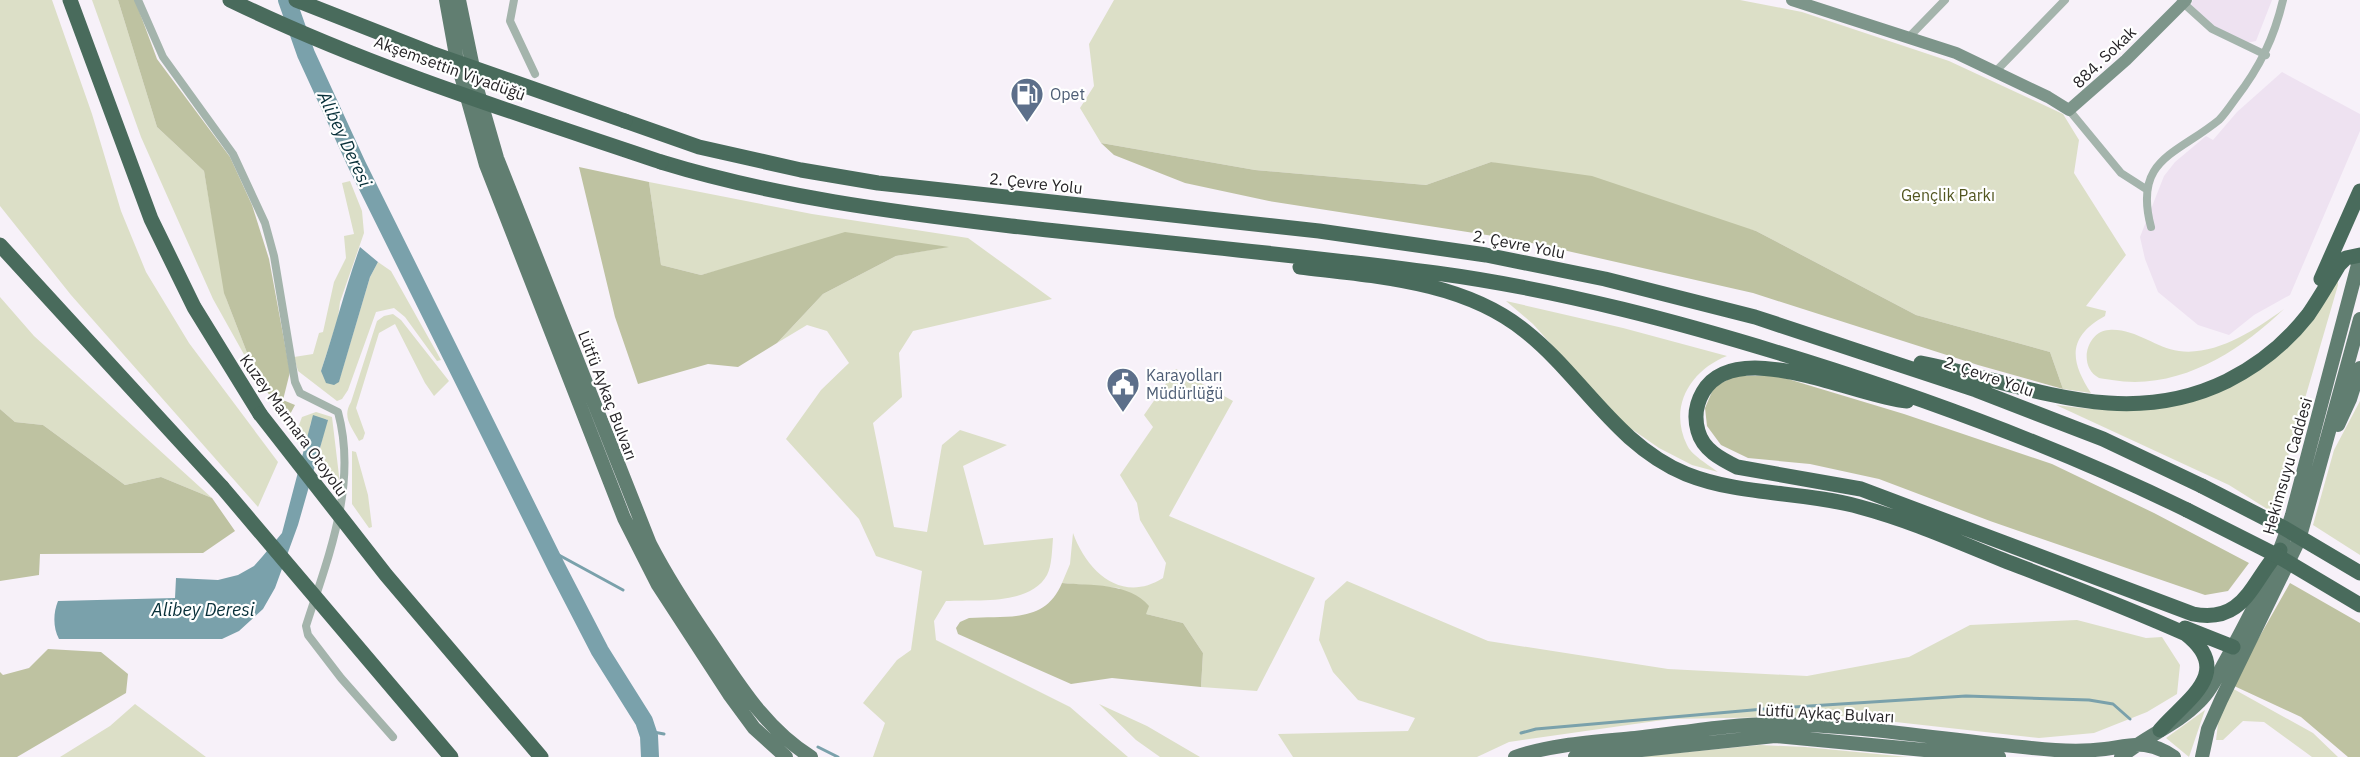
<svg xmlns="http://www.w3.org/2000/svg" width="2360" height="757" font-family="'IBM Plex Sans',sans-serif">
  <rect width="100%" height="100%" fill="#f7f1f9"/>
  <path fill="#eee2f1" d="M 2193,0 L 2272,0 L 2256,41 L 2246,43 L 2216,29 L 2190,7 Z
    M 2282,72 L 2360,114 L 2360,131 L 2290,295 L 2254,315 L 2229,335 L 2198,325 L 2158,292 L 2145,259 L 2140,237 L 2164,176 L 2175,162 L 2206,136 L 2213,140 L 2237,112 Z"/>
  <path fill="#dcdfc7" d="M 0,0 L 52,0 L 92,114 L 121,211 L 146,272 L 189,343 L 278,462 L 258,507 L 71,295 L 0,206 Z
    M 92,0 L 118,0 L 157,127 L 204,171 L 226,298 L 256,376 L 213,299 L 141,137 Z
    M 1114,0 L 1740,0 L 1802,12 L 1949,61 L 2063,114 L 2079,140 L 2074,173 L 2126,255 L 2086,306 L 2106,311 L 2105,316 C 2067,337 2070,361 2091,393 L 2063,389 L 2050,352 L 1916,315 L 1756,231 L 1491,162 L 1426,185 L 1255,170 L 1101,143 L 1080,108 L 1094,86 L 1089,44 Z
    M 350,181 L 362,211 L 364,233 L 340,302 L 338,318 L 321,371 L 339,381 L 370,277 L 378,262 L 391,271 L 441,360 L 437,361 L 405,317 L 394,308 L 376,312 L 348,390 L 342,399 L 337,401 L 298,371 L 294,357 L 313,354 L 319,333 L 323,332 L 334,282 L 346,258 L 344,236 L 354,234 L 342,183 Z
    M 649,182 L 812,214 L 968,238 L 1052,299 L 913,331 L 899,353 L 902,397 L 873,423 L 894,527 L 927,532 L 942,445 L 960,430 L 1007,445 L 963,466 L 984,545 L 1053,538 C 1052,549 1052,566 1047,575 C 1030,606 976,599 946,601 L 934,621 L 936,640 L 1070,707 L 1128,757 L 873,757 L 885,723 L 863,703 L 897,660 L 911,650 L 922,571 L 876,556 L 859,519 L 786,439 L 821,390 L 849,363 L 827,331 L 807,325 L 777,343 L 823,294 L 896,256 L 946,247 L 753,261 L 701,275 L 661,265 Z
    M 2338,273 L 2338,285 L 2272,512 L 2229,485 L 2056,405 C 2129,415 2193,413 2257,370 C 2265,364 2276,359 2282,351 C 2303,328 2320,299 2338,273 Z
    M 0,297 L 34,336 L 212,498 L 161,477 L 125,485 L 43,425 L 15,422 L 0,409 Z
    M 1506,301 L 1623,328 L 1727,356 C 1691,370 1668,406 1687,445 C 1691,455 1709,465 1718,472 L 1692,465 L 1659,448 L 1620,421 L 1533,324 Z
    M 2284,309 C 2239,352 2178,391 2112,380 C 2108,379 2102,379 2099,378 C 2077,366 2087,331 2109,330 C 2135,328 2155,348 2179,351 C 2216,356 2255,330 2284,309 Z
    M 393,314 L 401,320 L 449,381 L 434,396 L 425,383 L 395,324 L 379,333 L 356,408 L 365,433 L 363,439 L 359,441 C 351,426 342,417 351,402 L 377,321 L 384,316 Z
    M 1176,369 L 1233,401 L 1169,516 L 1315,578 L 1257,691 L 1201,687 L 1203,653 L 1183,623 L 1146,614 L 1119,588 L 1062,583 L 1070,564 L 1073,533 C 1087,572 1122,604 1163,578 L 1166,563 L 1140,520 L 1137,503 L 1120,475 L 1153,427 L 1144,415 Z
    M 2360,401 L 2360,555 L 2313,525 L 2334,450 Z
    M 316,412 L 332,417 L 340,484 L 338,487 L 317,461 L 327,419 L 311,422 L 306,446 L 296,433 L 302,417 Z
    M 352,451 L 356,452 L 368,495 L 372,527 L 369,528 L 352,504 Z
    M 1347,581 L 1488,641 L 1668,669 L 1807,676 L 1909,657 L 1970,625 L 2077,620 L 2146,638 L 2162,637 L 2180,665 L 2177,694 L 2147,712 L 2094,733 L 2039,738 L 1842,716 L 1670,719 L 1509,742 L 1477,757 L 1293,757 L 1278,734 L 1408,731 L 1415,718 L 1358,700 L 1333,672 L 1319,640 L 1325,601 Z
    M 2230,687 L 2313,733 L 2338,757 L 2312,757 L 2264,722 L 2243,721 L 2223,740 L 2216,740 L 2219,715 Z
    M 135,704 L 206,757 L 60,757 L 110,726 Z
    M 1099,704 L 1147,726 L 1200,757 L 1160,757 L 1136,740 Z
    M 2205,710 L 2189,757 L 2166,738 Z
    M 1760,745 L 1805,747 L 1908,757 L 1636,757 Z"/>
  <path fill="#bec2a1" d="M 118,0 L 135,0 L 157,59 L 230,157 L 252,205 L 269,259 L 290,372 L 283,400 L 295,405 L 287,420 L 256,376 L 224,293 L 204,171 L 157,127 Z
    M 1101,143 L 1255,170 L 1426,185 L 1491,162 L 1592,176 L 1756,231 L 1916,315 L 2050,352 L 2063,389 L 1978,365 L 1753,293 L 1519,240 L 1269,201 L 1185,183 L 1114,155 Z
    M 579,167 L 649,182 L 661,265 L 701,275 L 845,232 L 949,247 L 896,256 L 823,294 L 777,343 L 738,367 L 708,364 L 638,384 L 615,317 Z
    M 1735,376 L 1778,376 L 1904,414 L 2052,464 L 2154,513 L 2249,563 L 2228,591 L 2205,595 L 1990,521 L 1879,479 L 1810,464 L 1748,458 L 1721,445 L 1707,426 L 1705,408 L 1714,387 Z
    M 0,409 L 15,422 L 43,425 L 125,485 L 161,477 L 212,498 L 235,531 L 203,553 L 40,554 L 39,575 L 0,581 Z
    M 1062,583 C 1091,586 1129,582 1149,606 L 1146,614 L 1183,623 L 1203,653 L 1201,687 L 1112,678 L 1071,684 L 958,634 L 956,628 L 960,622 L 969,618 C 1007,615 1045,624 1062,583 Z
    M 2290,583 L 2360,623 L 2360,757 L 2348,757 L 2301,717 L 2232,685 Z
    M 48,649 L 101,652 L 128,674 L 126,693 L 17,757 L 0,757 L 0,672 L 3,675 L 29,668 Z"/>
  <path fill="#7aa1ab" d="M 360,247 L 378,262 L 370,277 L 339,382 L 334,385 L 326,383 L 321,371 C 335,330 345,288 360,247 Z
    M 313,415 L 328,420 L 298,525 L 275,588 L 263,609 L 239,631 L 222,639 L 59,639 C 53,628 53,613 58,601 L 175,598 L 176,578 L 218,580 L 238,575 L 254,566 L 262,557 L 282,533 Z"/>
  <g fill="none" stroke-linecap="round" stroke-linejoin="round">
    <path stroke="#7aa1ab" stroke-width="3" d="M 546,548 L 623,590
      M 648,731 L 664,734
      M 1521,733 L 1536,729 L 1764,709 L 1966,696 L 2089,700 L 2113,704 L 2130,719
      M 818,747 L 838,757"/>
    <path stroke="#7aa1ab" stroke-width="18" d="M 287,0 L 306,54 L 357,165 L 557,568 L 600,651 L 644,721 L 649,736 L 650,757"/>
    <path stroke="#a4b4ac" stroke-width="8" d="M 138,0 L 163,57 L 233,154 L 265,223 L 274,256 L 295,382 L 300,393 L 338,412 C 358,485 328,557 306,626 L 308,635 L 341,678 L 393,737
      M 514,0 L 510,21 L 535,74
      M 2181,1 L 2212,29 L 2266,55
      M 1909,37 L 1945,0
      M 1996,71 L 2065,0
      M 2069,110 L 2121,173 L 2146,189
      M 2151,227 C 2133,159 2176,155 2219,120 C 2225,114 2231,105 2236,98 C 2260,67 2274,38 2283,0"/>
    <path stroke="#7d958a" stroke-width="12" d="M 1792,0 L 1956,53 L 2048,97 L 2069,110 L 2126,60 L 2186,0"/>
    <path stroke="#617e71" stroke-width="14" d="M 446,0 L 457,61 L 486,165 L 624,518 L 658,585 L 729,694 L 754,728 L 786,757
      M 459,0 L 478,92 L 497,158 L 650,544 C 668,579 689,611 711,643 C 740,686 766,729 811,757
      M 2338,425 L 2350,399 L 2360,368
      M 1515,757 C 1553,744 1595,742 1635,738 C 1682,733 1728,724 1775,724 C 1869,725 1962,743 2055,750 C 2071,751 2089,751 2105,749 C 2133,745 2148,739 2174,757
      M 1575,757 L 1775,736 L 1999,757
      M 2121,757 C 2145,736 2177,725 2199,702 C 2211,691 2218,674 2226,660 C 2251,614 2277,565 2292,515 L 2360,257
      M 2202,757 L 2208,729 L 2221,700 L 2299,540 L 2360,319"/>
    <path stroke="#496b5c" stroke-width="15" d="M 70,0 L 151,219 L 194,307 L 260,414
      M 625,121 L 699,147 L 801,170 L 878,183 L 1319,231 L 1486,255 L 1605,279 L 1755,317 L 1976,390 L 2103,439 L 2202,486
      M 661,162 C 775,197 893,212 1011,226 C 1152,242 1294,254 1436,273 C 1561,290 1684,323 1805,361 C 1936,402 2064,450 2187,510
      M 0,245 L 222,487
      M 1300,267 C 1375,276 1464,281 1525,331 C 1582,376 1616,445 1686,474 C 1741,496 1803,491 1860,507 C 1909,520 1956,541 2003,560 C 2065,584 2126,607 2186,634 C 2236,673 2184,701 2160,730
      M 2321,279 L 2360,191
      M 1921,363 C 2026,384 2123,432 2227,381 C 2259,365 2286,343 2308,315 C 2319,299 2329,282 2339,265 L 2346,258 L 2360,255
      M 1907,401 C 1857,397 1736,335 1703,392 C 1696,404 1694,417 1698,431 C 1703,450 1721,459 1737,467 L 1861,489 L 2193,614 C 2245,624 2251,582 2280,550
      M 2185,628 L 2233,647"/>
    <path stroke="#496b5c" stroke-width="15" d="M 230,0 C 368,67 516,113 661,162
      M 296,0 L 431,53 L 625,121
      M 260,414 L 386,575 L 541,757
      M 2202,486 L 2284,528 L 2360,573
      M 222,487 L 451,757
      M 2187,510 L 2276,555 L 2360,605"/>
  </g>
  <defs>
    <symbol id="fuel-pin" viewBox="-11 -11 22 30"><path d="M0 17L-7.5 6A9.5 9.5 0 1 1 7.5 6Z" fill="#5c6f8a" stroke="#fff"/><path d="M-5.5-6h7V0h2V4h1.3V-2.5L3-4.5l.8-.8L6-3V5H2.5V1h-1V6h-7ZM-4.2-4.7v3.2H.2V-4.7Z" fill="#fff"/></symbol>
    <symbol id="civic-pin" viewBox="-11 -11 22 30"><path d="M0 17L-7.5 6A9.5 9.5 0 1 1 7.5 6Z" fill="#5c6f8a" stroke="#fff"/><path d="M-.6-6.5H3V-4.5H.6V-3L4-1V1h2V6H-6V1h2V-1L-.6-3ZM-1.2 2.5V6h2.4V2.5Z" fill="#fff"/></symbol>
  </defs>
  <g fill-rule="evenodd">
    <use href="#fuel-pin" x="1008" y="75" width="38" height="52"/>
    <use href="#civic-pin" x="1104" y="365" width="38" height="52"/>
  </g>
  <g text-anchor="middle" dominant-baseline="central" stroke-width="4.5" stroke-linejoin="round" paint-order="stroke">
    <g font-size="16" fill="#262427" stroke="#fff">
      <text transform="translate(2104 57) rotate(-44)">884. Sokak</text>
      <text transform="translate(450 68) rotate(20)">Akşemsettin Viyadüğü</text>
      <text transform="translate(1036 183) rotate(6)">2. Çevre Yolu</text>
      <text transform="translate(1519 244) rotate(11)">2. Çevre Yolu</text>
      <text transform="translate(1989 376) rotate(19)">2. Çevre Yolu</text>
      <text transform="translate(608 395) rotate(69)">Lütfü Aykaç Bulvarı</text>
      <text transform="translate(294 425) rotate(54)">Kuzey Marmara Otoyolu</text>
      <text transform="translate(2287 466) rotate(-74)">Hekimsuyu Caddesi</text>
      <text transform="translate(1826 713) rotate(3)">Lütfü Aykaç Bulvarı</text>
    </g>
    <g font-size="16" fill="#4e5e75" stroke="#fff" text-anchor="start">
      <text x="1050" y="94">Opet</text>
      <text x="1146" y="375">Karayolları<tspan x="1146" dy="18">Müdürlüğü</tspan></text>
    </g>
    <g font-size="16" fill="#525620" stroke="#fff">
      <text x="1948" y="195">Gençlik Parkı</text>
    </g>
    <g font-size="18" font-style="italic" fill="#072f38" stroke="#fff">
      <text transform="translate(345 139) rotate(65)">Alibey Deresi</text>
      <text x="203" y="609">Alibey Deresi</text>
    </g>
  </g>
</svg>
